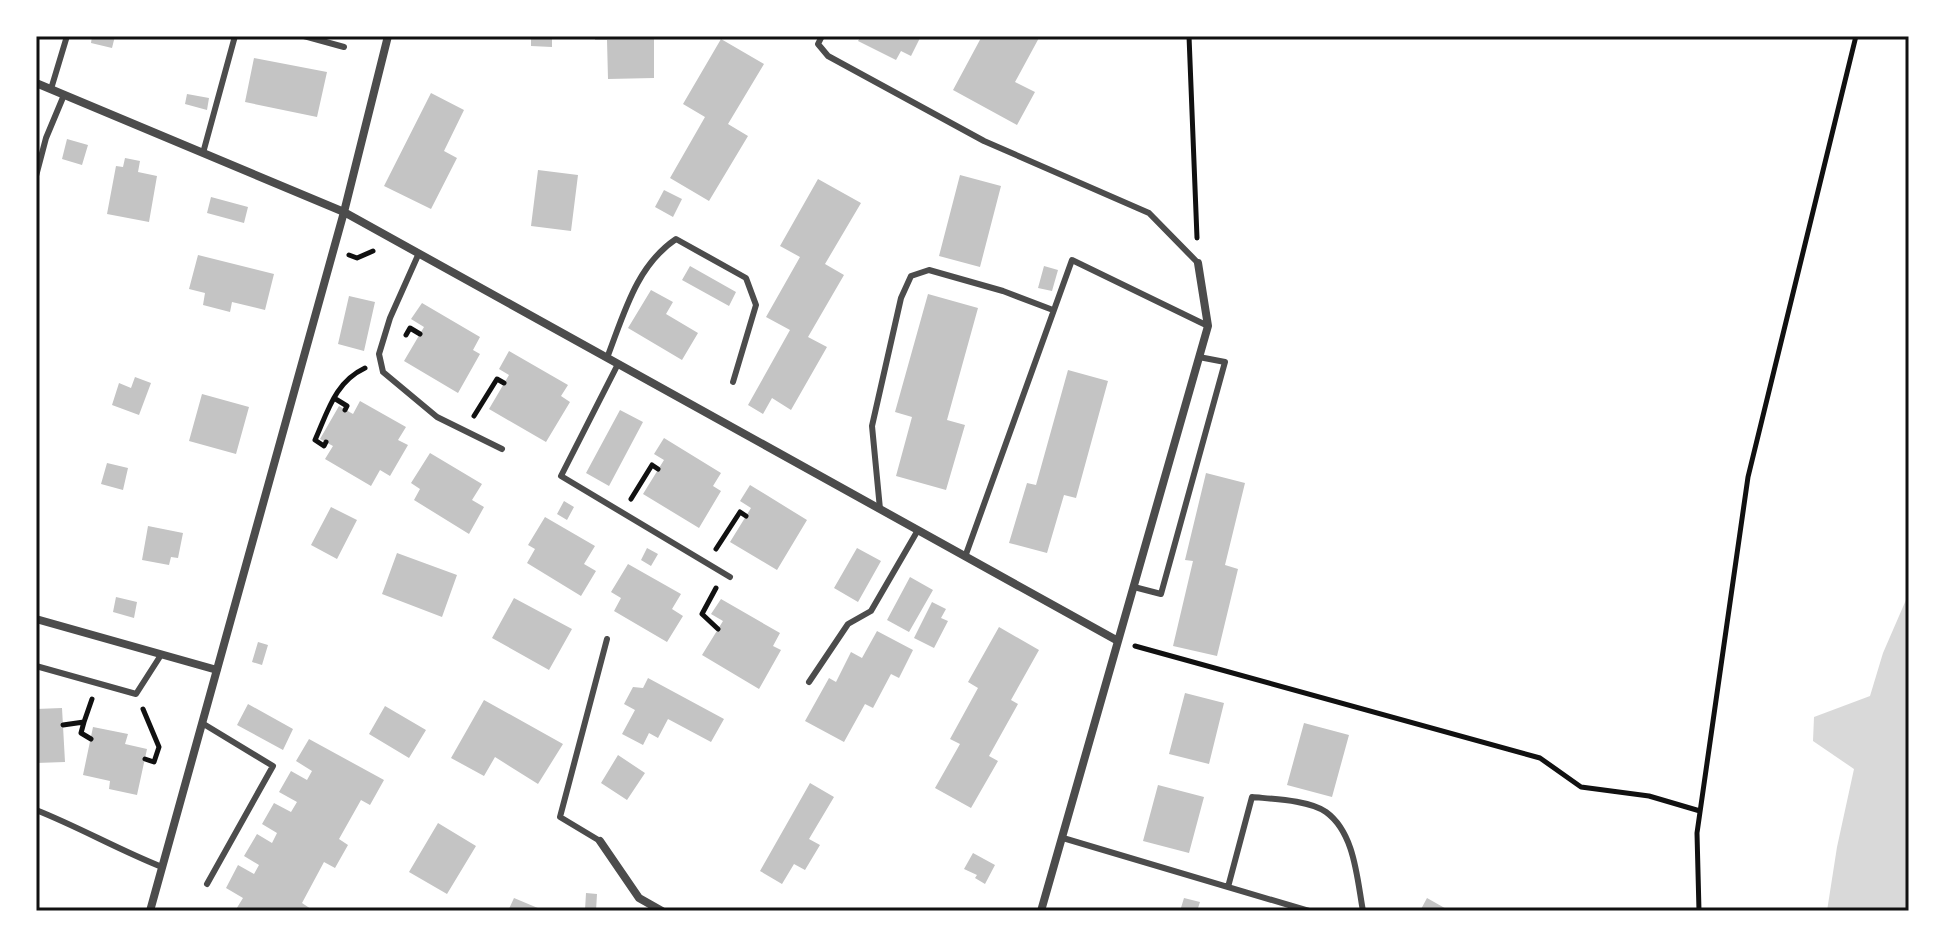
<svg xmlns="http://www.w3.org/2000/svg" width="1945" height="947" font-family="'PT Sans',sans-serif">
  <rect width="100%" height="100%" fill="#fff"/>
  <path fill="#d9d9d9" d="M 1909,593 L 1909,911 L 1827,911 L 1837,847 L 1854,769 L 1813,741 L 1814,717 L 1870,696 L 1883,653 Z"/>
  <path fill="#c4c4c4" d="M 92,36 L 115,36 L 112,48 L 91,43 Z
    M 531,36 L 552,36 L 552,47 L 531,46 Z
    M 595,36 L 654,36 L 654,78 L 608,79 L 607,40 L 595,40 Z
    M 861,36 L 921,36 L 911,56 L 901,51 L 896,60 L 858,41 Z
    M 982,36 L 1040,36 L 1015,82 L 1035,92 L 1017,125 L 953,90 Z
    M 721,39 L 764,64 L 728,124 L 748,136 L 709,201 L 670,178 L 705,117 L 683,104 Z
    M 254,58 L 327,72 L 317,117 L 245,102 Z
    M 431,93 L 464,110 L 444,151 L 457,158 L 431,209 L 384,186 Z
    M 187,94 L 209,98 L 207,110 L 185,104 Z
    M 67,139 L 88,145 L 82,165 L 62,159 Z
    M 125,158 L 140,161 L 138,172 L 157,176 L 149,222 L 107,214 L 116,166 L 123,167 Z
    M 538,170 L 578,175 L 571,231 L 531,226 Z
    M 960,175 L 1001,186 L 980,267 L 939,256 Z
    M 818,179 L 861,203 L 825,264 L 844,275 L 808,337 L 827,347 L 791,410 L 772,398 L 763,414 L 748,405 L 790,330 L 766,317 L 800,257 L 780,246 Z
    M 664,190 L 682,199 L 673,217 L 655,207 Z
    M 211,197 L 248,207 L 244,223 L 207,213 Z
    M 198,255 L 274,274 L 265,310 L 232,302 L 230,312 L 203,305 L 205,293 L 189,289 Z
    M 690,266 L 736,292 L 729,306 L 682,280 Z
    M 1044,266 L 1058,270 L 1052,291 L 1038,288 Z
    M 651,290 L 673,302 L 666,314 L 698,333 L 682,360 L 628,328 Z
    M 928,294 L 978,308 L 947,420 L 965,425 L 946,490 L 896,476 L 912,417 L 895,412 Z
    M 349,296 L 375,302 L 364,351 L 338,344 Z
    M 422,303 L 480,337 L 473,350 L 480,354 L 458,393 L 404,361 L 424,327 L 411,319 Z
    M 509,351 L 568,385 L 561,396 L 570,402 L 546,442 L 489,409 L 509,375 L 499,369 Z
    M 1068,370 L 1108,381 L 1076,498 L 1064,495 L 1047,553 L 1009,543 L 1027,483 L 1036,485 Z
    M 135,377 L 151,383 L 139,415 L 112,405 L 119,383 L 131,388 Z
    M 202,394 L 249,407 L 236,454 L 189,441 Z
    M 360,401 L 406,427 L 398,440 L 408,445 L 390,476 L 380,470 L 371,486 L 325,459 L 333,446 L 320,439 L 339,406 L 353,414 Z
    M 620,410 L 643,422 L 609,486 L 586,473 Z
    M 664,438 L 721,473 L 713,486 L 721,491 L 699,528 L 643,494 L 664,460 L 654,454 Z
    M 430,453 L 482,484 L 472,500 L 484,507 L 469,534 L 414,500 L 420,489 L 411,483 Z
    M 107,463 L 128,468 L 123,490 L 101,484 Z
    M 1206,473 L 1245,483 L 1225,565 L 1238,569 L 1217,656 L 1173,646 L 1193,561 L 1185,560 Z
    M 750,485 L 807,520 L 777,570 L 730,542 L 751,508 L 740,501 Z
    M 564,501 L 574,507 L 567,520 L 557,514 Z
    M 331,507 L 357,520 L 337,559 L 311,545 Z
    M 545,517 L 595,546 L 584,564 L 596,571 L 581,596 L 527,563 L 535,549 L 528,545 Z
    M 148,526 L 183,533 L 178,558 L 171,557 L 169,565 L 142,560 Z
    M 647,548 L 658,554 L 651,566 L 641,560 Z
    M 857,548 L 881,561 L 858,602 L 834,588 Z
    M 397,553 L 457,575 L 442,617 L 382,594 Z
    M 628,564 L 681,594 L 672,609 L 683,616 L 667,642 L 614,611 L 621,598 L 611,592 Z
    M 910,577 L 933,590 L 909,632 L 887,620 Z
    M 116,597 L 137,602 L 134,618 L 113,612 Z
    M 514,598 L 572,629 L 549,670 L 492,638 Z
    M 721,599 L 780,633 L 773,646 L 781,650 L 759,689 L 702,655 L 723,621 L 711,614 Z
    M 932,602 L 946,609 L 941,618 L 948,621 L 934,648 L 914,638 Z
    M 999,627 L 1039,650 L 1011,700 L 1018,704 L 989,756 L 998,761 L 971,808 L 935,788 L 960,744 L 950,739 L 978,688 L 968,682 Z
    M 877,631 L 913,650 L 899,678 L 891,674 L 873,708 L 865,704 L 844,742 L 805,721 L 829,678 L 836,682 L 851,652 L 862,658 Z
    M 258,642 L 268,645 L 262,665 L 252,662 Z
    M 648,678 L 724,719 L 711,742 L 668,719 L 658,738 L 649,733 L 643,745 L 622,734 L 635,710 L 624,704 L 633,687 L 643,688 Z
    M 1185,693 L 1224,703 L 1209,764 L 1169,754 Z
    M 484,700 L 563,744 L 538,784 L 495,757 L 484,776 L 451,758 Z
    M 248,704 L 293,729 L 283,750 L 237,725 Z
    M 385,706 L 426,730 L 409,758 L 369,734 Z
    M 62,708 L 65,762 L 36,763 L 36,709 Z
    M 1304,723 L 1349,735 L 1332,797 L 1287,785 Z
    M 93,727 L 128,734 L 125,744 L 147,749 L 137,795 L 109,789 L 110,781 L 83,775 Z
    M 309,739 L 384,780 L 370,805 L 361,800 L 339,839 L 348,845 L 335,868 L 324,862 L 302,903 L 311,909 L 310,911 L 235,911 L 243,898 L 226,888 L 238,865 L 254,874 L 259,865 L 244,856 L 257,834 L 272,843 L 277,833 L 262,824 L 274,803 L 291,812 L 297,802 L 279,792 L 291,771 L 307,780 L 312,771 L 296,761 Z
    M 618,755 L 645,773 L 627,800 L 601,783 Z
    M 810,783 L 834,797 L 809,839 L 820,845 L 805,870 L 794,864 L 782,884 L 760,871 Z
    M 1158,785 L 1204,797 L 1189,853 L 1143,841 Z
    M 438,823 L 476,846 L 447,894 L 409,872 Z
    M 973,853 L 995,865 L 985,884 L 975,878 L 977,875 L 964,869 Z
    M 586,893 L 597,894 L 596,911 L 585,910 Z
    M 514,898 L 545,911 L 508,911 Z
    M 1184,898 L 1200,902 L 1197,911 L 1180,911 Z
    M 1427,898 L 1450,911 L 1420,911 Z"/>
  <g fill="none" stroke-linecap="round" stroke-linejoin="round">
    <path stroke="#111" stroke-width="5" d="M 1189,36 L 1197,238
      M 349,255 L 357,258 L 373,251
      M 406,335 L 410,328 L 420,334
      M 334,398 L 347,406 L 345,410
      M 474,416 L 497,379 L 504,383
      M 326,442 L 324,446 L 315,440 C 328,411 335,382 365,368
      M 631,499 L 652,465 L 658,469
      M 716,549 L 740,512 L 746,516
      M 716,588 L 702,614 L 718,629
      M 1135,646 L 1540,758 L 1581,787 L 1649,796 L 1700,811
      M 143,709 L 159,747 L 154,762 L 145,759
      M 84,722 L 81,733 L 91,739
      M 63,725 L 84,722 L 92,699
      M 1699,911 L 1697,833 L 1748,477 L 1856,36"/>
    <path stroke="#4c4c4c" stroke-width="6" d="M 304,36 L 344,47
      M 822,36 L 818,44 L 828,56 L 984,141 L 1149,213 L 1198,263
      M 51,89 L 67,36
      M 203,153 L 235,36
      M 36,176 L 46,138 L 64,95
      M 419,253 L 390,318 L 379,354 L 383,372 L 437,417 L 502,449
      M 607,358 C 624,314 636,266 676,239 L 746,278 L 756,305 L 733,382
      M 618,364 L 561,476 L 730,577
      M 880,509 L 872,426 L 901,298 L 911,276 L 929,270 L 1003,291 L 1053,310
      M 965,557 L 1072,260 L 1208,326
      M 1134,587 L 1161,594 L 1225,362 L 1199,357
      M 36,666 L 136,694 L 161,655
      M 809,682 L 848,624 L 871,611 L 918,530
      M 202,723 L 273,766 L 207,884
      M 36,810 C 79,827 119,850 162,867
      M 1063,838 L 1309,911
      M 600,841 L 560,817 L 607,639
      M 1228,887 L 1252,797 C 1273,799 1309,800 1326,812 C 1355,833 1357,879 1363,911"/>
    <path stroke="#4c4c4c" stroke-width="8" d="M 36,83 L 344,212 L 1118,641
      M 36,619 L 217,670
      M 600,841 L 639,898 L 662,911
      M 150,911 L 344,212 L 388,36
      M 1041,911 L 1208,326 L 1198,263"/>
  </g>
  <rect width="1945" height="947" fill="none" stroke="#ffffff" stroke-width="76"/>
  <rect x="38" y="38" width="1869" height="871" fill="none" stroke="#111" stroke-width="3"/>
</svg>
